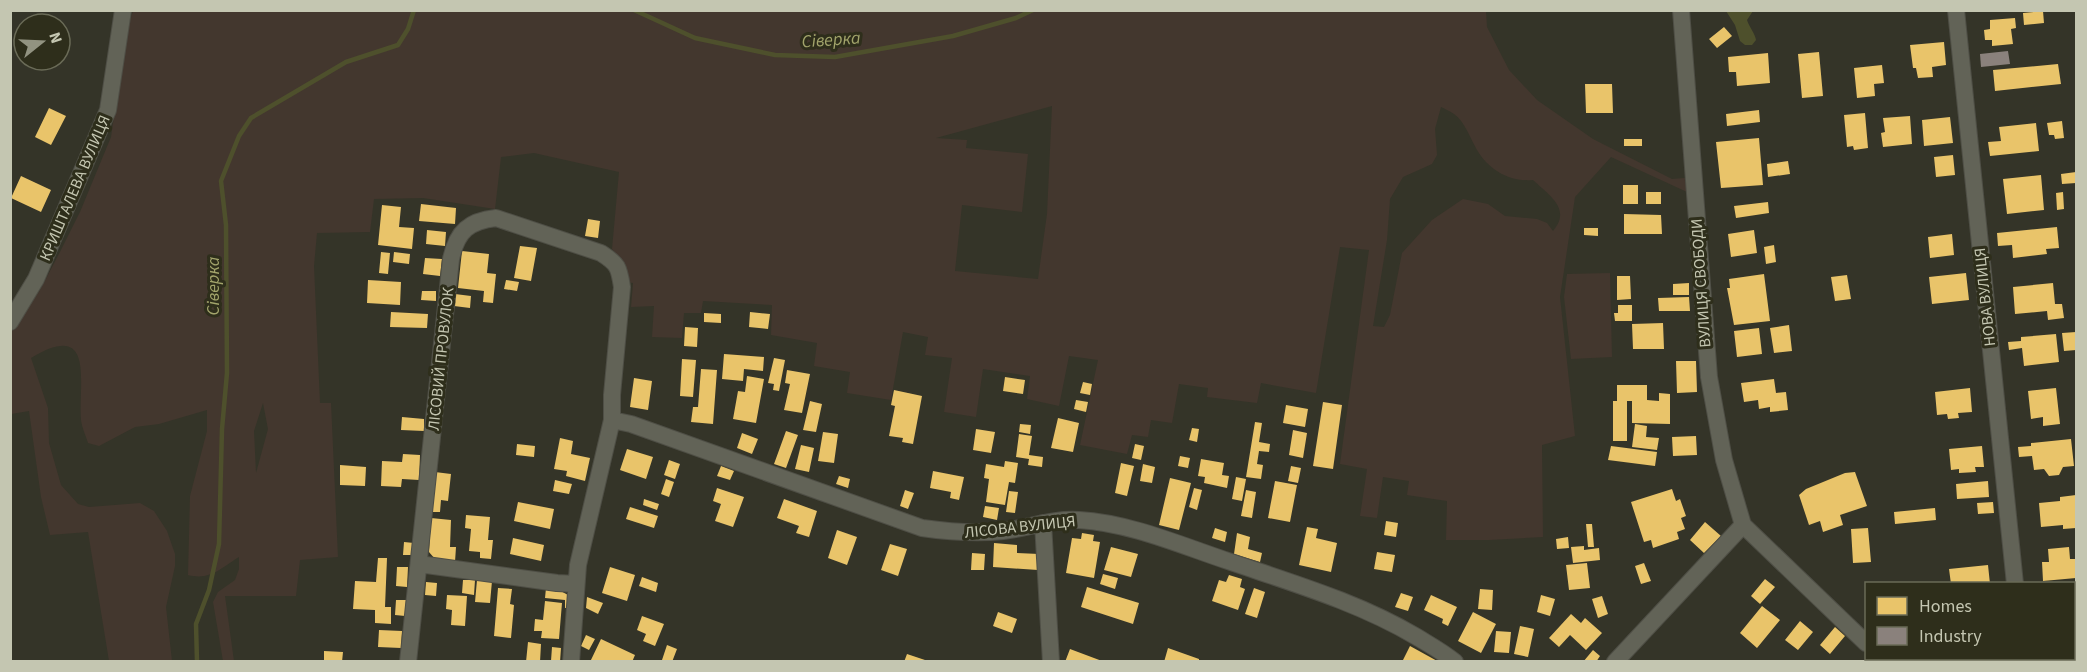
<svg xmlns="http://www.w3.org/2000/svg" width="2087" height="672" font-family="'Source Sans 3',sans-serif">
  <rect width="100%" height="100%" fill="#343428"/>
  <path fill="#43372e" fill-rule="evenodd" d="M 133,11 L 1486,11 L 1487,27 L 1509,70 L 1537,100 L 1593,139 L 1672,179 L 1685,178 L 1687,192 L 1611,157 L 1575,197 L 1560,297 L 1575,436 L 1542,445 L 1543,537 L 1489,540 L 1446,540 L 1447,501 L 1407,495 L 1409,481 L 1383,477 L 1377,518 L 1360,516 L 1367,469 L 1340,464 L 1369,250 L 1340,247 L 1316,393 L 1261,383 L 1257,403 L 1207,397 L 1208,388 L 1179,384 L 1172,423 L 1151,420 L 1148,437 L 1132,435 L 1127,454 L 1080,445 L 1098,360 L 1069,356 L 1059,406 L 1027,399 L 1030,376 L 983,369 L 976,417 L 944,412 L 952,358 L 925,355 L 928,337 L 903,332 L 891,400 L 847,393 L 850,372 L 814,366 L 817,343 L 771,335 L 772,305 L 703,301 L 701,313 L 684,313 L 682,338 L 652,337 L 654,306 L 631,307 L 633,283 L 627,282 L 624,264 L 612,249 L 619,172 L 534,153 L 501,157 L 495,209 L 423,198 L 374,199 L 370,232 L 317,233 L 314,266 L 320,403 L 331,403 L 338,557 L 300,560 L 296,596 L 225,596 L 234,661 L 223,661 L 213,602 L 218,592 L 235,580 L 239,569 L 239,557 C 222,567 211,581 188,575 L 190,496 L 207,431 L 207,410 L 159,424 L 135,427 L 99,446 L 88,443 C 86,436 82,428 81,420 C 78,383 96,319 31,358 L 48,408 L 49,443 L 61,485 L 78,504 L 89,507 L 140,503 L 154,511 L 167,531 L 175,554 L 175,566 L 166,607 L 172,661 L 109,661 L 88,532 L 50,535 L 41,497 L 29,411 L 11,414 L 10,334 L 40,290 L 61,250 L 80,212 L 111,137 L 126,33 ZM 1052,106 L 1047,214 L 1038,279 L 955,271 L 962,205 L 1022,212 L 1028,154 L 966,148 L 967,140 L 936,138 ZM 1441,107 C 1445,109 1450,111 1454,114 C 1465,122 1470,138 1477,150 C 1489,170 1509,182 1533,180 C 1549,195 1572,209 1553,231 L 1547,223 L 1537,219 L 1505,216 L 1488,204 L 1463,199 L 1432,220 L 1402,253 L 1390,315 L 1384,327 L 1373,326 L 1387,240 L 1390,199 L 1403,177 L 1432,164 L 1437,155 L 1435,129 ZM 263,403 L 268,429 L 256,473 L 254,431 Z
    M 1610,273 L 1612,357 L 1571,359 L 1564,297 L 1567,274 Z"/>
  <path fill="#4e502c" d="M 1726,11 L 1753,11 L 1747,20 C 1749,27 1755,33 1756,40 L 1752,45 L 1745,45 L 1740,41 L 1735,25 Z"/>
  <path fill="#e9c46a" d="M 2043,11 L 2044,23 L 2024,25 L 2023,13 Z
    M 2015,18 L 2016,28 L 2011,29 L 2013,44 L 1992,46 L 1992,40 L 1985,40 L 1984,30 L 1990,29 L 1990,20 Z
    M 1724,27 L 1732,36 L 1717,48 L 1709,39 Z
    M 1944,42 L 1946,65 L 1932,67 L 1933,77 L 1918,78 L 1916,68 L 1913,68 L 1910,45 Z
    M 1819,52 L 1823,96 L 1802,98 L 1798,54 Z
    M 1768,53 L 1770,83 L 1737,86 L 1736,72 L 1729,72 L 1728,57 Z
    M 2058,64 L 2061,84 L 1995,91 L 1993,70 Z
    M 1882,65 L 1884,83 L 1874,84 L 1875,96 L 1857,98 L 1854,68 Z
    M 1585,84 L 1612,84 L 1613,113 L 1586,113 Z
    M 49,108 L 66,116 L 51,145 L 35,137 Z
    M 1759,110 L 1760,122 L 1727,126 L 1726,114 Z
    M 1865,113 L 1868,148 L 1854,150 L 1853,146 L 1847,147 L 1844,115 Z
    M 1910,116 L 1912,144 L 1883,147 L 1881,133 L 1885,132 L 1883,118 Z
    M 1950,117 L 1953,143 L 1924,146 L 1922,120 Z
    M 2062,121 L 2064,138 L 2055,139 L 2054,135 L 2049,135 L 2047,123 Z
    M 2036,123 L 2039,151 L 1990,156 L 1988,142 L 2001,141 L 1999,127 Z
    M 1759,138 L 1763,185 L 1721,188 L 1716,142 Z
    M 1624,139 L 1642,139 L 1642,146 L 1624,146 Z
    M 1953,155 L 1955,175 L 1936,177 L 1934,157 Z
    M 1788,161 L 1790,174 L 1768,177 L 1767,164 Z
    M 2076,172 L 2076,183 L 2062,184 L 2061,174 Z
    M 2041,175 L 2044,210 L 2007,214 L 2003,179 Z
    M 21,176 L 51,190 L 41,212 L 11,198 Z
    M 1623,185 L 1638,185 L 1638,204 L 1623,204 Z
    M 1646,192 L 1661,192 L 1661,204 L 1646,204 Z
    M 2063,192 L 2064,209 L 2057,210 L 2056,193 Z
    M 1768,202 L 1769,213 L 1736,218 L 1734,206 Z
    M 421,204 L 456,208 L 455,224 L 419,221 Z
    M 382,205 L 401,207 L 399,227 L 414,228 L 412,249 L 378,245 Z
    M 1624,214 L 1661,215 L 1662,234 L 1624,234 Z
    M 588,219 L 600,221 L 598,238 L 585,236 Z
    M 2057,227 L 2059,248 L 2046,249 L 2047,254 L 2013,258 L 2012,245 L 1998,246 L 1997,233 Z
    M 1584,228 L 1598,228 L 1598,236 L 1584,235 Z
    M 427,230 L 446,232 L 445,246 L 426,244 Z
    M 1754,230 L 1757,253 L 1731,257 L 1728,234 Z
    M 1952,234 L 1954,255 L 1930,258 L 1928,237 Z
    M 1774,245 L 1776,262 L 1766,264 L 1764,247 Z
    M 520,246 L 537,248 L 531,281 L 514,278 Z
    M 462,251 L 489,254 L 487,273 L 496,274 L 493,303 L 483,302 L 484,291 L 458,288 Z
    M 381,252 L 390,253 L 388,274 L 379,273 Z
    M 394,252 L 410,254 L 409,264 L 393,262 Z
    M 425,258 L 442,259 L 440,276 L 423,274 Z
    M 1966,273 L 1969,300 L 1932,304 L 1929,277 Z
    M 1764,274 L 1770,321 L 1734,325 L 1727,288 L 1730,288 L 1729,279 Z
    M 1847,275 L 1851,299 L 1835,301 L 1831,277 Z
    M 1617,276 L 1630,276 L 1631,299 L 1617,300 Z
    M 368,280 L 401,282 L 400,305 L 367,303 Z
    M 506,280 L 519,282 L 517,291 L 504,289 Z
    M 1689,283 L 1689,295 L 1673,295 L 1673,284 Z
    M 2053,283 L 2055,304 L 2062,304 L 2064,318 L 2048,320 L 2047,311 L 2015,314 L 2013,287 Z
    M 422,291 L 436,291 L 436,301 L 421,300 Z
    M 455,294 L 471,296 L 470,308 L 454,306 Z
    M 1689,297 L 1690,311 L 1659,311 L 1658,298 Z
    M 1618,305 L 1632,305 L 1632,321 L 1615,321 L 1614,313 L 1618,313 Z
    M 391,312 L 428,314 L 427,328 L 390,327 Z
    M 750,312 L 770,314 L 768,329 L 749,327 Z
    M 704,313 L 721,314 L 721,323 L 704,322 Z
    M 1663,323 L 1664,349 L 1633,349 L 1632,324 Z
    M 1789,325 L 1792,351 L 1774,353 L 1770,328 Z
    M 685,327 L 698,328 L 697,347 L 684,346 Z
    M 1759,328 L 1762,354 L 1737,357 L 1734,331 Z
    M 2076,332 L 2076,350 L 2064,351 L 2062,333 Z
    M 2056,334 L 2059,362 L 2024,366 L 2022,348 L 2009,350 L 2008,342 L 2021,341 L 2021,337 Z
    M 724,354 L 764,357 L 763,371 L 744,369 L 743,381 L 722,379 Z
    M 774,358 L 785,360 L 779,391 L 773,390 L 774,384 L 768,383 Z
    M 682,359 L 696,360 L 693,397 L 680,396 Z
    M 1676,361 L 1696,361 L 1697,392 L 1677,393 Z
    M 701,369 L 717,370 L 713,424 L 691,422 L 693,407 L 698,407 Z
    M 787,370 L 810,374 L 802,413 L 784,410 L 790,384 L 785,383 Z
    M 747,376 L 764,379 L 756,423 L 733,419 L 738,391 L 745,392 Z
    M 1005,377 L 1025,380 L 1023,394 L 1003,391 Z
    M 634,378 L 652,381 L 648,410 L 630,407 Z
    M 1774,379 L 1776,393 L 1786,392 L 1788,410 L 1770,412 L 1770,407 L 1759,409 L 1758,400 L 1744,402 L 1741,383 Z
    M 1083,382 L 1092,384 L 1090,395 L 1080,393 Z
    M 1617,385 L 1647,385 L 1647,400 L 1659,401 L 1659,393 L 1670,394 L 1670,424 L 1632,423 L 1632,401 L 1627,401 L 1627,441 L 1613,441 L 1613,401 L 1617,401 Z
    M 1970,388 L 1972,412 L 1958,413 L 1959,418 L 1948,419 L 1947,414 L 1937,415 L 1935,392 Z
    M 2056,388 L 2060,424 L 2043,426 L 2043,417 L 2031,419 L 2028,391 Z
    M 894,390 L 922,396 L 913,444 L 902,442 L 903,438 L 889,436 L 895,406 L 891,405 Z
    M 1076,400 L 1088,402 L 1086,412 L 1074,409 Z
    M 810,401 L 822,404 L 816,432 L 803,430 Z
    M 1323,402 L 1342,405 L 1333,469 L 1313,466 Z
    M 1286,405 L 1308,409 L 1305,427 L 1283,423 Z
    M 402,417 L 424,419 L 424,431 L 401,430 Z
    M 1058,418 L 1079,423 L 1073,452 L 1051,448 Z
    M 1255,422 L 1262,423 L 1259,442 L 1270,444 L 1269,452 L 1259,451 L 1257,464 L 1263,465 L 1261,479 L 1246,477 Z
    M 1020,424 L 1031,425 L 1030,434 L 1019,432 Z
    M 1635,424 L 1647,426 L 1646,437 L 1659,438 L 1657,450 L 1632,447 Z
    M 1192,428 L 1199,429 L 1197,442 L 1189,440 Z
    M 976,429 L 995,432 L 991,453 L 973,450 Z
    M 1293,430 L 1307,433 L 1303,458 L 1289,455 Z
    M 786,431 L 798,435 L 786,468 L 774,464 Z
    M 823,432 L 838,434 L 834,463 L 818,461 Z
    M 742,433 L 758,439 L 752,454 L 737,448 Z
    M 1019,434 L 1032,436 L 1029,455 L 1043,457 L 1042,467 L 1028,465 L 1029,459 L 1016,457 Z
    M 1696,436 L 1697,455 L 1673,456 L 1672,437 Z
    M 560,438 L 573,441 L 571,454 L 590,458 L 585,481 L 566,476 L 567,471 L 554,469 Z
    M 2071,439 L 2074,466 L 2063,467 L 2059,475 L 2049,476 L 2044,469 L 2034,470 L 2032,456 L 2019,457 L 2018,447 L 2031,446 L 2031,443 Z
    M 517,444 L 535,446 L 534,457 L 516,455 Z
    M 1135,444 L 1144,446 L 1141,460 L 1132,458 Z
    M 801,445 L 814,448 L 809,472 L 795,469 Z
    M 1611,446 L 1657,452 L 1655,466 L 1608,460 Z
    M 1982,446 L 1984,467 L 1975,467 L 1976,472 L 1959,473 L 1959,469 L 1951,470 L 1949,449 Z
    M 627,449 L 653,457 L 646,479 L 620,470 Z
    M 403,454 L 420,455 L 419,480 L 402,479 L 401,487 L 381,486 L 382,461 L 402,462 Z
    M 1180,456 L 1190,458 L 1188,468 L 1178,466 Z
    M 1201,459 L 1224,463 L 1222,475 L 1229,476 L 1227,488 L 1204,483 L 1205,477 L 1198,476 Z
    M 669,460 L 680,464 L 675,479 L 664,475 Z
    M 1005,461 L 1018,463 L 1015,483 L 1009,482 L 1005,505 L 986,502 L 989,479 L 984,478 L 986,464 L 1004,467 Z
    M 1121,463 L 1134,466 L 1127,496 L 1115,493 Z
    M 1143,464 L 1155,467 L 1152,483 L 1140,481 Z
    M 340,465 L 366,467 L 365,486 L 340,485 Z
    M 721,466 L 734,471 L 730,480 L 717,476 Z
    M 1291,466 L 1301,468 L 1298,483 L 1288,481 Z
    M 933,471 L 964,477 L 959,500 L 950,498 L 951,492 L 930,488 Z
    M 435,472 L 451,474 L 448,501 L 441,500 L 440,512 L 432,512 Z
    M 1855,472 L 1867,506 L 1840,515 L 1843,525 L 1823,532 L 1820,521 L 1809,525 L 1799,495 L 1806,489 L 1845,473 Z
    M 839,476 L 850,479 L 848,488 L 836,484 Z
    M 1236,477 L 1246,479 L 1242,501 L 1232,499 Z
    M 1170,478 L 1191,483 L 1179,530 L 1159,525 Z
    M 666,479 L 674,482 L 669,497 L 661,494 Z
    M 555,480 L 572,484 L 569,494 L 553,491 Z
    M 1275,481 L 1297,485 L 1290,522 L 1268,518 Z
    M 1988,481 L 1989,497 L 1957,499 L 1956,484 Z
    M 717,488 L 744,497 L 733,527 L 715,521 L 721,504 L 713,501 Z
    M 1194,488 L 1202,490 L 1197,510 L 1189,507 Z
    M 1672,489 L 1676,501 L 1680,499 L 1686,516 L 1681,518 L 1685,529 L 1677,532 L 1679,539 L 1653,548 L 1651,540 L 1644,542 L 1631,502 Z
    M 905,490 L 914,493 L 908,509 L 900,506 Z
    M 1246,490 L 1256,492 L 1252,518 L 1241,516 Z
    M 1009,491 L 1018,492 L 1015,513 L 1006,512 Z
    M 2076,495 L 2076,528 L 2063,529 L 2063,525 L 2041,527 L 2039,503 L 2060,501 L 2060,497 Z
    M 644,499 L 659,504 L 657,510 L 643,505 Z
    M 784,499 L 817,511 L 809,537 L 796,533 L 799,526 L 777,518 Z
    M 518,502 L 554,509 L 550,529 L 514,521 Z
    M 1993,502 L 1994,513 L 1978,514 L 1977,503 Z
    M 985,506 L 999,508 L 997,520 L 983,517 Z
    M 630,507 L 658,516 L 654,528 L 626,519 Z
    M 1935,508 L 1936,520 L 1895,524 L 1894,512 Z
    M 466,515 L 490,517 L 488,540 L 493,540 L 491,559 L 480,558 L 480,552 L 469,551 L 471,529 L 465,528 Z
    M 431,518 L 451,520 L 450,547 L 456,547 L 455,562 L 435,559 L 429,552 Z
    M 1386,521 L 1398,523 L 1396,537 L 1384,535 Z
    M 1705,522 L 1721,536 L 1704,553 L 1690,540 Z
    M 1586,524 L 1592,524 L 1594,547 L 1588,547 Z
    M 1307,527 L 1318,529 L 1316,538 L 1337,543 L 1331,572 L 1299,565 Z
    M 1215,528 L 1227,532 L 1225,542 L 1212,538 Z
    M 1868,528 L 1871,562 L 1853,563 L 1851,529 Z
    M 837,530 L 857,537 L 847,565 L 828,558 Z
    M 1082,533 L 1094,535 L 1093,541 L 1100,542 L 1094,578 L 1066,573 L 1072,538 L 1081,539 Z
    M 1237,533 L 1250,537 L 1248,549 L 1262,553 L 1260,562 L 1234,554 Z
    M 1568,537 L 1569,548 L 1557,549 L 1556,539 Z
    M 513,538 L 544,545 L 541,561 L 510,554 Z
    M 404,542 L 414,543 L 413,555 L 403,555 Z
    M 994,543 L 1017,545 L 1017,553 L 1039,554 L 1038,570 L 993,567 Z
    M 890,544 L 907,549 L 898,576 L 881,570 Z
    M 1584,546 L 1584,550 L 1599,548 L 1600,560 L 1573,563 L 1571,547 Z
    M 1111,547 L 1138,554 L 1131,577 L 1104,570 Z
    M 2069,547 L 2070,559 L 2076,559 L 2076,578 L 2043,581 L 2042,562 L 2049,562 L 2048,549 Z
    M 1377,552 L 1395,555 L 1392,572 L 1374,569 Z
    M 972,553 L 985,554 L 984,570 L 971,570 Z
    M 378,558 L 387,558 L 385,607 L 391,607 L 391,624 L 375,623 L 375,610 L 353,609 L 355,581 L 376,582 Z
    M 1587,563 L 1590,588 L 1569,590 L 1566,565 Z
    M 1644,563 L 1651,581 L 1641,584 L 1635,566 Z
    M 1988,565 L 1990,584 L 1951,584 L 1949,569 Z
    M 397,567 L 408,567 L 407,587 L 396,586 Z
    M 610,567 L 635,575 L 627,601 L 602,593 Z
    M 1103,574 L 1118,578 L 1115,589 L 1100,584 Z
    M 1229,575 L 1242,579 L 1240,587 L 1245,589 L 1238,610 L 1212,601 L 1219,580 L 1226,582 Z
    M 642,577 L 658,583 L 656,592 L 639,586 Z
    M 1765,579 L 1775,587 L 1760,604 L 1751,596 Z
    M 463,580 L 475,580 L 474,595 L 462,593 Z
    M 477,580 L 492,581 L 490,603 L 475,602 Z
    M 426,582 L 437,583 L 436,596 L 425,595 Z
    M 1087,587 L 1139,603 L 1133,624 L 1081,607 Z
    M 498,588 L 512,589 L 510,604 L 514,605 L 511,638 L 494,636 Z
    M 546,588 L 557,589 L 568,595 L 570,608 L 565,608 L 565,600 L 545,598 Z
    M 1254,588 L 1265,592 L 1257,618 L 1245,614 Z
    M 1480,589 L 1493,590 L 1492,610 L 1478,609 Z
    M 1401,593 L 1413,597 L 1408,611 L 1395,607 Z
    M 447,595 L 467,596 L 465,626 L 451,625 L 452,610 L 446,609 Z
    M 1431,595 L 1457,607 L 1448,626 L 1442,623 L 1443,619 L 1424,610 Z
    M 1541,595 L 1555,599 L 1550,616 L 1537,612 Z
    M 1602,596 L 1608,614 L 1598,618 L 1592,599 Z
    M 587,597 L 603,603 L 598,614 L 586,608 Z
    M 396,600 L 406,600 L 405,616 L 395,615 Z
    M 545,601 L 562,603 L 559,639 L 541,638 L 542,631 L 534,631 L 535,619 L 543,620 Z
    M 1762,606 L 1780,620 L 1757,648 L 1740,633 Z
    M 998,612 L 1017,619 L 1012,633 L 993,626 Z
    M 1473,612 L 1496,624 L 1481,653 L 1458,641 Z
    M 1571,614 L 1581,623 L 1585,618 L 1602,633 L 1586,650 L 1570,635 L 1559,647 L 1549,638 Z
    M 642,616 L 664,624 L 655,646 L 643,641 L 646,634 L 637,630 Z
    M 1800,621 L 1813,632 L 1798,650 L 1785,640 Z
    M 1520,626 L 1534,629 L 1528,657 L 1514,654 Z
    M 1835,627 L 1845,636 L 1830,654 L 1820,645 Z
    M 379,630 L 402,631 L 401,648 L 378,647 Z
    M 1496,631 L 1511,632 L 1509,653 L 1494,652 Z
    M 586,635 L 595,639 L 589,650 L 581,646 Z
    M 601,639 L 635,655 L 632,662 L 590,662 Z
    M 528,642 L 541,644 L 540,662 L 526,662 Z
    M 667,645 L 677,649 L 672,662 L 662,660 Z
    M 1410,646 L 1439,662 L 1402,662 Z
    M 552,647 L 561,648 L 560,662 L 551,661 Z
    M 1168,648 L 1199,659 L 1199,662 L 1164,662 Z
    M 1070,649 L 1102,661 L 1102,662 L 1065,662 Z
    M 1593,650 L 1600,656 L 1596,662 L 1583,662 Z
    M 324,651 L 343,652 L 342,662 L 324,662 Z
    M 907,654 L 928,661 L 928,662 L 904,662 Z"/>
  <path fill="#8a817c" d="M 2008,51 L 2010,64 L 1981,67 L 1980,54 Z"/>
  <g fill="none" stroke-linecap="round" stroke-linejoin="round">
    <path stroke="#4e502c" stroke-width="4.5" d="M 634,10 L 695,38 L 775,55 L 835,57 L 953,36 L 1016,18 L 1033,10
      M 197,662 L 196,624 L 209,590 L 219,544 L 222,429 L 227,373 L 226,225 L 221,181 L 239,136 L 251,118 L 346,62 L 398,45 L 408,29 L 414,10"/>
    <defs>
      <path id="minor" d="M 1681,10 L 1709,377 L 1724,460 L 1743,525 L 1866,643
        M 1956,10 L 2015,584
        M 10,322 L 36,279 L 108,110 L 123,10
        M 612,420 L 631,424 L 922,528 C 950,532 975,534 1003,531 C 1029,528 1053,518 1079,520 C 1130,523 1180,545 1228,561 C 1292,583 1358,602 1417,637 C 1430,645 1443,652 1455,662
        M 1043,523 L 1051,662
        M 419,564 L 557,583 L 576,584
        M 1883,658 L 1886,662
        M 2023,658 L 2024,662
        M 408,662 L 451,259 C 457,231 469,221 496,218 L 601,253 C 618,264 619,267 622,287 L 612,395 L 612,420 L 578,565 L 571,662
        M 1615,662 L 1743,525"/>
    </defs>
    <use href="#minor" stroke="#4f4f46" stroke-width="18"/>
    <use href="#minor" stroke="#626357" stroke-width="16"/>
  </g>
  <g text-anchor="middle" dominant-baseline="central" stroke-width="6" stroke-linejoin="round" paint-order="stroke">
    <g font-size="16" fill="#c4c6b1" stroke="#2e2e1b">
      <text transform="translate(75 188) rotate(-67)">КРИШТАЛЕВА ВУЛИЦЯ</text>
      <text transform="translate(1701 283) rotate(-94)">ВУЛИЦЯ СВОБОДИ</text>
      <text transform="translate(1985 297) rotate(-96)">НОВА ВУЛИЦЯ</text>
      <text transform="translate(441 359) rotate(-84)">ЛІСОВИЙ ПРОВУЛОК</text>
      <text transform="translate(1020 527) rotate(-6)">ЛІСОВА ВУЛИЦЯ</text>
    </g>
    <g font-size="18" font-style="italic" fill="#a2a46b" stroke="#2e2e1b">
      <text transform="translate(831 40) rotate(-4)">Сіверка</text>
      <text transform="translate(213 286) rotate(-90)">Сіверка</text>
    </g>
  </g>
  <rect width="2087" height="672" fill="none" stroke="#c4c6b1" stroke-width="24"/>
  <rect x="1865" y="582" width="210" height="78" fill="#2e2e1b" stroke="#6a6b57" stroke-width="1.5"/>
  <rect x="1877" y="597" width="30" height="18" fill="#e9c46a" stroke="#6a6b57" stroke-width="1.5"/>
  <text x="1919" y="612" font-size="18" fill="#c4c6b1">Homes</text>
  <rect x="1877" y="627" width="30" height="18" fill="#8a817c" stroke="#6a6b57" stroke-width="1.5"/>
  <text x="1919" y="642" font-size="18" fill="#c4c6b1">Industry</text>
  <g transform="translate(42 42) rotate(72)"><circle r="28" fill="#2e2e1b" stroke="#6a6b57" stroke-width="1.5"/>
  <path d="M0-4.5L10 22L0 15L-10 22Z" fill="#929381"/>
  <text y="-9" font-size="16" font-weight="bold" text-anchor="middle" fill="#c4c6b1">N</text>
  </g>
</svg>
